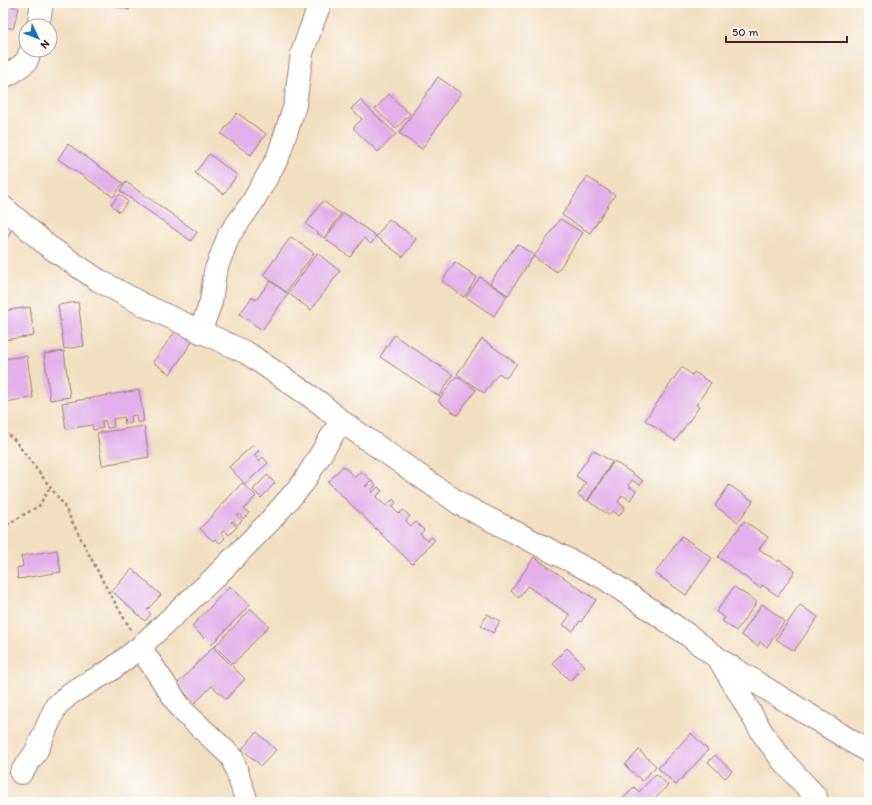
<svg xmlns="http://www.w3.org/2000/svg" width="872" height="805" font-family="Itim,sans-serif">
  <rect width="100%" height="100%" fill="#fdfcf7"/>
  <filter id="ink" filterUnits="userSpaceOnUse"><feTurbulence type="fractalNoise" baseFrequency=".025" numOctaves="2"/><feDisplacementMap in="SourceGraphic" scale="8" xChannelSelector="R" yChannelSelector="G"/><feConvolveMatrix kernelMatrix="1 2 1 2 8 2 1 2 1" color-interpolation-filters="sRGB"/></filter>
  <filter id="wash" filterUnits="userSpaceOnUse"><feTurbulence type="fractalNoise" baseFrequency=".012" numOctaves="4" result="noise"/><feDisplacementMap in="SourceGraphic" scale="16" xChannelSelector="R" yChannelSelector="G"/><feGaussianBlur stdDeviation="0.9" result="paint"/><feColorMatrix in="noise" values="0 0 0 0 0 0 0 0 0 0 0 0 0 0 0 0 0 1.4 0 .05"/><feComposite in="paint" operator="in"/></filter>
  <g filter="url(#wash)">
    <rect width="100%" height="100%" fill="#f2dec0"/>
    <g id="blocks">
      <path fill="#e2afea" d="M 106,3 L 131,3 L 129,10 Z
        M 3,4 L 19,8 L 13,29 L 3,26 Z
        M 438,77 L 461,93 L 422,149 L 399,133 Z
        M 389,94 L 410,114 L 396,129 L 375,109 Z
        M 360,100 L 396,134 L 378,152 L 353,128 L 362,119 L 351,109 Z
        M 237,113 L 266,134 L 251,155 L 221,134 Z
        M 68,144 L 123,183 L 113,197 L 58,159 Z
        M 209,154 L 237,175 L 224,194 L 195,173 Z
        M 587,177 L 615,195 L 590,233 L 562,215 Z
        M 126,182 L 197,232 L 191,241 L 120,191 Z
        M 120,194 L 128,202 L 119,212 L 111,204 Z
        M 323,201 L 341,214 L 324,238 L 306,224 Z
        M 344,213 L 376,236 L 371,244 L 364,238 L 350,257 L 325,239 Z
        M 389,219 L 416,239 L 403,257 L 376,237 Z
        M 560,219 L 583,233 L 557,272 L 534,257 Z
        M 3,221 L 13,228 L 3,244 Z
        M 291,237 L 314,253 L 286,292 L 263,275 Z
        M 517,244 L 534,255 L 508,295 L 490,283 Z
        M 317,253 L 340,271 L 311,310 L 288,293 Z
        M 455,262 L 477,277 L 464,297 L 442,281 Z
        M 480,277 L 507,296 L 494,316 L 466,297 Z
        M 270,281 L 288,294 L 262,330 L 240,314 L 252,297 L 256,300 Z
        M 78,302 L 84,346 L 64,349 L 58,305 Z
        M 30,307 L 34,336 L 3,340 L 3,311 Z
        M 176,330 L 192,342 L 170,374 L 153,362 Z
        M 394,335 L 453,375 L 439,396 L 380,357 Z
        M 482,339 L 517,364 L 506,378 L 499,373 L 484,393 L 457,374 Z
        M 64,351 L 70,397 L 50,400 L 44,354 Z
        M 27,356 L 33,398 L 3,402 L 3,359 Z
        M 682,367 L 692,375 L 694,372 L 711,383 L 696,405 L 699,407 L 675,441 L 645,420 Z
        M 456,376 L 476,390 L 457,415 L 438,401 Z
        M 139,390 L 144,421 L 137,423 L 136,415 L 131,416 L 132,423 L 125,424 L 124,417 L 113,419 L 114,427 L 107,428 L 105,420 L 102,421 L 103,428 L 93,430 L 92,425 L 66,429 L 62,403 Z
        M 144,426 L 149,457 L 102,465 L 97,433 Z
        M 253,445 L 259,451 L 254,455 L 259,461 L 263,457 L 268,463 L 245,484 L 229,467 Z
        M 593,450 L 612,462 L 587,501 L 578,495 L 586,483 L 576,476 Z
        M 614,461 L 643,481 L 640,485 L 632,480 L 628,486 L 636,491 L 630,500 L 622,495 L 618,502 L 625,507 L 619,516 L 612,511 L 609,515 L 588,501 Z
        M 343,466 L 355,477 L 361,471 L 371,480 L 365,486 L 366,487 L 372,481 L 376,485 L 371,491 L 372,493 L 378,487 L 382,491 L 376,497 L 386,506 L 393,499 L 396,503 L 392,507 L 399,514 L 403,510 L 410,516 L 406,521 L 411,526 L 416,522 L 424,530 L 420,534 L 427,541 L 431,537 L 435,540 L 412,564 L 328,482 Z
        M 267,475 L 275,483 L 261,498 L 253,490 Z
        M 242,483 L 256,496 L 244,509 L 249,513 L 243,519 L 239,514 L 237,516 L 242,521 L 237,525 L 233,521 L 231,522 L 237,527 L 229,535 L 224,530 L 221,533 L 225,538 L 220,543 L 215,539 L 213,541 L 200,529 Z
        M 729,485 L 753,501 L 738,522 L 715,506 Z
        M 744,521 L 768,537 L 759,549 L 778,562 L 779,560 L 795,571 L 778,596 L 762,585 L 760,588 L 718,557 Z
        M 682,536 L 712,558 L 686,595 L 655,573 Z
        M 57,550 L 61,572 L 18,579 L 17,568 L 23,566 L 21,556 Z
        M 534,557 L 596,600 L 581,622 L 580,621 L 573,631 L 563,625 L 570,615 L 527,586 L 519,598 L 511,591 Z
        M 132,569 L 161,595 L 147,610 L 151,614 L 145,621 L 112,591 Z
        M 230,586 L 250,605 L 211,645 L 192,626 Z
        M 734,587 L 757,602 L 736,631 L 722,621 L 725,618 L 716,612 Z
        M 762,604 L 785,621 L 767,647 L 760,642 L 758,646 L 741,635 Z
        M 800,605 L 818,617 L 794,651 L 776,639 Z
        M 251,609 L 269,626 L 233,664 L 215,646 Z
        M 487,614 L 500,621 L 493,633 L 481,626 Z
        M 213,647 L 245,679 L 226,699 L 212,686 L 195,703 L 176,685 Z
        M 567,648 L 585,666 L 570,681 L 552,663 Z
        M 257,732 L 276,750 L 261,766 L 242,749 Z
        M 691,733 L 708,750 L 676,785 L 658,768 Z
        M 639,750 L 656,766 L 642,781 L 625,765 Z
        M 715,755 L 732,771 L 725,778 L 708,762 Z
        M 656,774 L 668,785 L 652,802 L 621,801 L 634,787 L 639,792 Z
        M 546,798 L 550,802 L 542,802 Z"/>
    </g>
  </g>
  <g filter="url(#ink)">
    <use href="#blocks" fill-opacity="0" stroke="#9e7e76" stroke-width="1"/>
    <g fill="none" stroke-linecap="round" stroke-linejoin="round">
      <defs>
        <path id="minor" d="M 38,26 L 42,3
          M 3,77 L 10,74 L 26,62 L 31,50
          M 3,207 L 48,246 L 98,280 L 142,304 L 247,353 L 320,403 L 341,421 L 460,504 L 604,578 L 688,635 L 720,660 L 869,752
          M 200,332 L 211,302 L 215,272 L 229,235 L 252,203 L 278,157 L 295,105 L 302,53 L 320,3
          M 140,647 L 182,710 L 232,757 L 247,802
          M 720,661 L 763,734 L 783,761 L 816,797
          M 21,773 L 36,752 L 56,706 L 71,693 L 111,670 L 140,647 L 216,576 L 269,522 L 303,483 L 341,421"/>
      </defs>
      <use href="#minor" stroke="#9e7e76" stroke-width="24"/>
      <path stroke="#9e7e76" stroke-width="2.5" stroke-dasharray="3 3" stroke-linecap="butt" d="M 3,432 L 13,438 L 63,504 L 106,587 L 131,630
        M 3,529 L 11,522 L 39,506 L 50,487"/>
      <use href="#minor" stroke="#fff" stroke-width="22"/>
    </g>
  </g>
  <rect width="872" height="805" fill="none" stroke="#fdfcf7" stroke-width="16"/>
  <g transform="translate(38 38) rotate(133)"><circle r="19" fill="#fdfcf7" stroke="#b5a4a5"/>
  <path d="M0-3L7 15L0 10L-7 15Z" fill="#1f6fb2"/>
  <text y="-6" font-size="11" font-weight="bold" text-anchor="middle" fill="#4a1f2b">N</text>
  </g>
  <path d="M726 36v6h121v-6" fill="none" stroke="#4a1f2b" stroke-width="2"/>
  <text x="732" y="36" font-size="12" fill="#4a1f2b" stroke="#fdfcf7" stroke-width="3" paint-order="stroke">50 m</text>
</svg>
